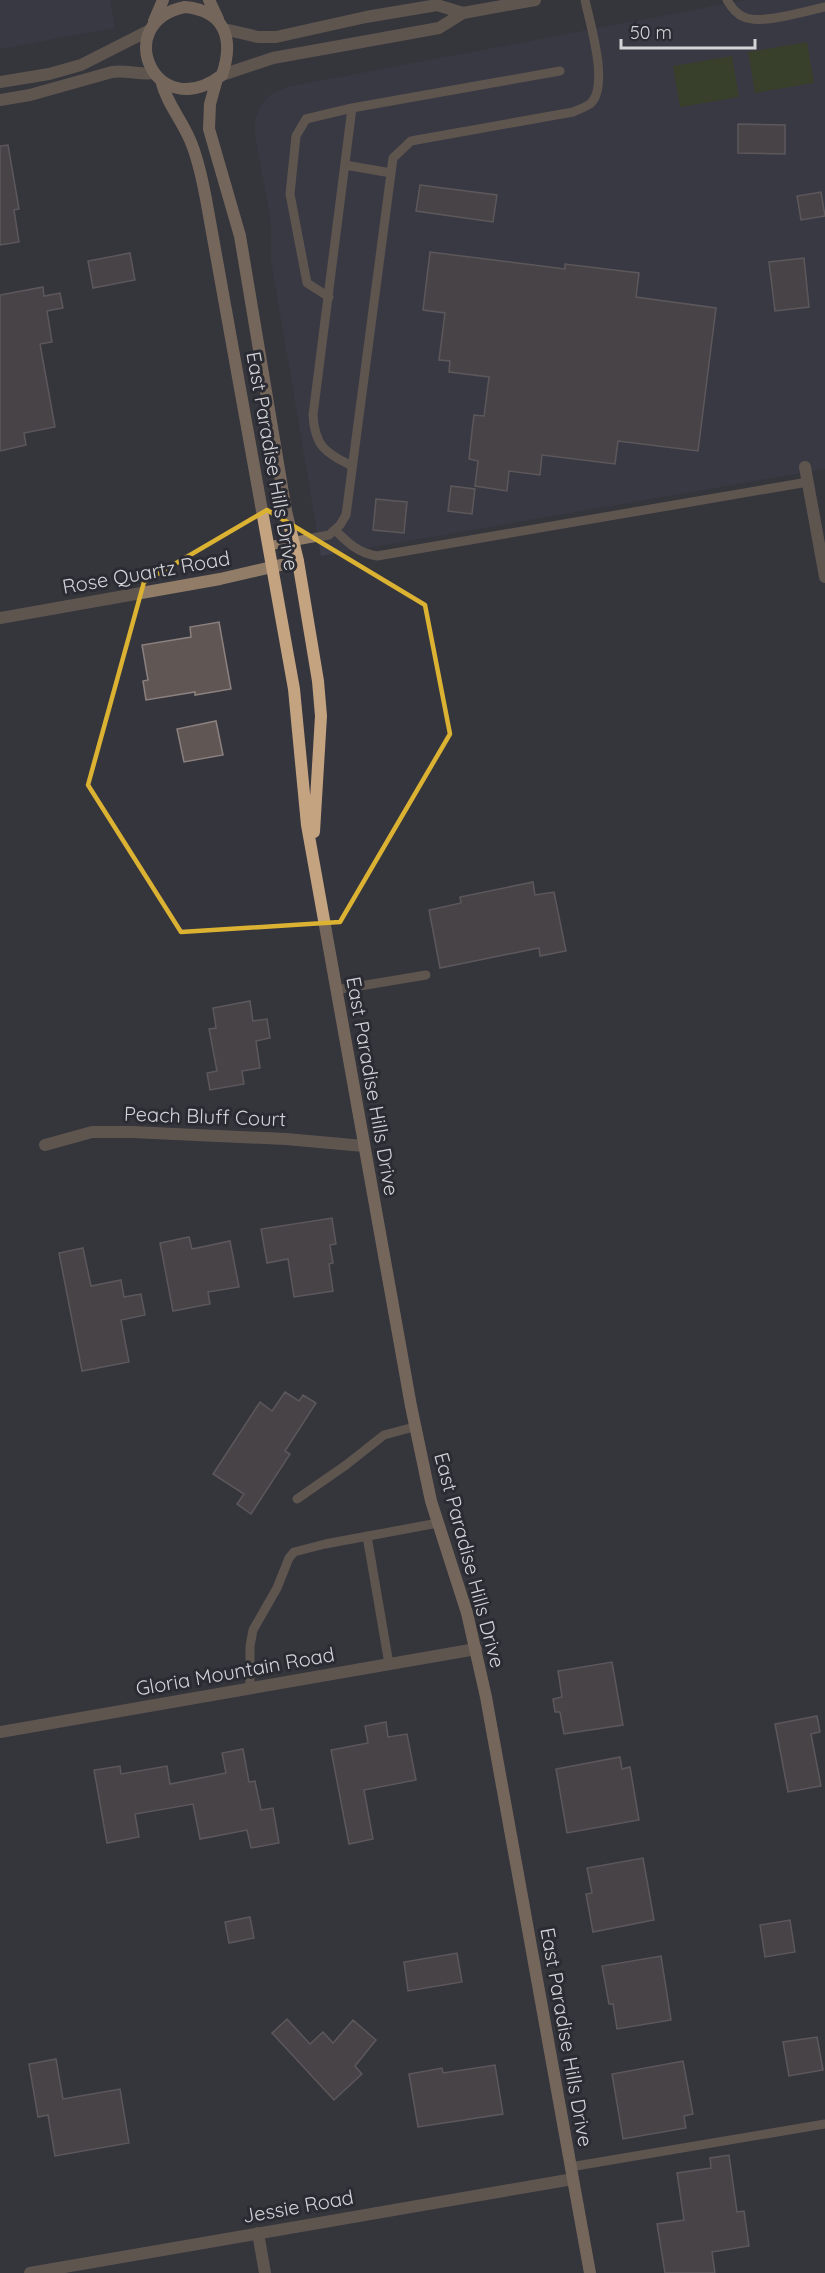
<svg xmlns="http://www.w3.org/2000/svg" width="825" height="2273" font-family="Quicksand,sans-serif">
  <rect width="100%" height="100%" fill="#35353d"/>
  <path fill="#3d3e4c" d="M 0,0 L 110,0 L 115,28 L 0,49 Z
    M 746,0 L 825,0 L 825,469 L 321,556 L 271,261 L 271,224 L 255,134 L 255,120 L 260,106 L 270,95 L 286,87 Z"/>
  <path fill="#3d4d15" d="M 807,42 L 814,83 L 755,93 L 748,52 Z
    M 732,56 L 739,97 L 680,107 L 673,66 Z"/>
  <path fill="#605654" stroke="#8c817f" stroke-width="1.5" d="M 738,124 L 785,125 L 785,154 L 738,153 Z
    M 8,145 L 19,209 L 14,210 L 19,242 L 0,245 L 0,146 Z
    M 420,185 L 497,195 L 493,222 L 416,211 Z
    M 821,192 L 825,216 L 801,220 L 797,196 Z
    M 430,252 L 565,269 L 565,264 L 639,273 L 636,297 L 716,308 L 698,451 L 618,441 L 615,464 L 542,455 L 540,475 L 509,471 L 507,491 L 475,486 L 478,461 L 469,459 L 472,431 L 474,415 L 484,416 L 489,377 L 449,372 L 450,361 L 439,360 L 445,313 L 423,310 Z
    M 130,253 L 135,280 L 93,288 L 88,261 Z
    M 804,258 L 809,307 L 775,311 L 769,262 Z
    M 43,287 L 44,296 L 60,293 L 63,308 L 47,311 L 52,342 L 40,344 L 55,427 L 24,433 L 26,445 L 0,451 L 0,295 Z
    M 451,486 L 475,489 L 472,514 L 448,511 Z
    M 376,499 L 407,502 L 404,533 L 373,530 Z
    M 219,622 L 231,689 L 195,695 L 195,692 L 146,700 L 143,681 L 148,680 L 142,645 L 191,637 L 190,627 Z
    M 216,721 L 223,755 L 184,762 L 177,729 Z
    M 533,882 L 535,895 L 554,892 L 566,951 L 540,956 L 539,948 L 440,968 L 429,910 L 461,903 L 460,897 Z
    M 250,1001 L 253,1021 L 267,1019 L 270,1038 L 256,1041 L 260,1068 L 242,1071 L 244,1084 L 210,1090 L 207,1073 L 217,1071 L 209,1029 L 216,1028 L 213,1008 Z
    M 332,1218 L 336,1244 L 330,1245 L 333,1263 L 329,1264 L 333,1291 L 294,1297 L 288,1259 L 267,1263 L 261,1229 Z
    M 189,1237 L 192,1249 L 230,1241 L 239,1287 L 208,1292 L 210,1304 L 173,1311 L 160,1243 Z
    M 83,1248 L 91,1286 L 121,1280 L 124,1297 L 141,1294 L 145,1315 L 121,1320 L 129,1362 L 82,1371 L 59,1253 Z
    M 285,1392 L 299,1401 L 303,1395 L 316,1403 L 285,1451 L 290,1454 L 251,1514 L 237,1504 L 244,1494 L 213,1474 L 260,1402 L 272,1411 Z
    M 612,1662 L 623,1725 L 564,1734 L 560,1712 L 555,1712 L 553,1699 L 562,1697 L 558,1671 Z
    M 817,1716 L 820,1732 L 811,1734 L 821,1786 L 788,1792 L 775,1724 Z
    M 386,1722 L 388,1737 L 407,1734 L 416,1780 L 364,1790 L 373,1839 L 349,1844 L 331,1750 L 368,1743 L 365,1726 Z
    M 243,1749 L 249,1782 L 255,1781 L 261,1810 L 273,1808 L 279,1843 L 251,1848 L 247,1830 L 200,1839 L 193,1804 L 135,1814 L 139,1837 L 107,1843 L 94,1770 L 120,1766 L 121,1774 L 167,1766 L 170,1784 L 226,1773 L 222,1753 Z
    M 620,1757 L 622,1769 L 630,1767 L 639,1820 L 567,1833 L 556,1769 Z
    M 643,1858 L 654,1920 L 593,1932 L 586,1894 L 592,1893 L 587,1868 Z
    M 250,1917 L 254,1938 L 229,1943 L 225,1922 Z
    M 790,1920 L 795,1952 L 765,1957 L 760,1925 Z
    M 457,1953 L 462,1982 L 408,1991 L 404,1962 Z
    M 661,1956 L 671,2020 L 617,2029 L 613,2004 L 609,2004 L 602,1966 Z
    M 287,2019 L 310,2044 L 323,2032 L 333,2043 L 353,2020 L 376,2040 L 355,2066 L 362,2074 L 334,2100 L 272,2033 Z
    M 817,2037 L 823,2070 L 789,2076 L 783,2042 Z
    M 56,2059 L 63,2099 L 120,2089 L 129,2143 L 55,2156 L 48,2115 L 38,2117 L 29,2064 Z
    M 683,2061 L 693,2114 L 684,2116 L 686,2128 L 623,2139 L 612,2074 Z
    M 495,2065 L 503,2114 L 418,2127 L 409,2074 L 442,2068 L 443,2073 Z
    M 729,2155 L 737,2212 L 744,2211 L 749,2246 L 712,2252 L 715,2273 L 665,2273 L 657,2224 L 684,2220 L 677,2173 L 711,2168 L 710,2158 Z"/>
  <g fill="none" stroke-linecap="round" stroke-linejoin="round">
    <path stroke="#917c67" stroke-width="9" d="M 727,0 C 731,7 736,14 744,17 C 761,25 806,11 825,7
      M 345,165 L 391,173
      M 329,297 L 307,283 L 290,194 L 296,136 L 306,119 L 352,108
      M 352,466 C 325,452 315,447 313,415 L 352,108 L 560,71
      M 335,530 C 348,543 358,553 377,556 L 808,482
      M 268,546 L 329,535 L 340,525 L 346,515 L 393,158 L 411,141 L 573,112 C 578,110 585,107 590,104 C 610,87 590,24 585,0
      M 336,990 L 426,975
      M 297,1499 L 346,1465 L 384,1435 L 414,1427
      M 367,1536 L 389,1664
      M 250,1688 L 250,1646 L 253,1630 L 277,1588 L 289,1558 L 294,1552 L 325,1544 L 438,1523
      M 570,2167 L 825,2124"/>
    <path stroke="#917c67" stroke-width="12" d="M 0,82 L 49,74 L 81,65 L 150,30
      M 0,100 L 30,95 L 112,72 C 127,70 140,75 154,73
      M 805,467 L 825,577
      M 0,618 L 220,579 L 298,561
      M 45,1145 L 92,1132 L 132,1132 L 286,1139 L 364,1146
      M 0,1732 L 476,1649
      M 258,2233 L 265,2273
      M 30,2273 L 573,2179"/>
    <path stroke="#917c67" stroke-width="12" d="M 224,29 L 258,37 L 276,37 L 366,17 L 437,5 L 463,13
      M 222,75 L 273,58 L 439,28 L 463,13 L 535,0"/>
    <path stroke="#c4a381" stroke-width="12" d="M 209,0 L 218,19
      M 185,7 C 226,11 234,40 222,75 C 155,126 110,22 185,7 Z
      M 154,21 L 163,0
      M 217,79 L 210,104 L 209,129 L 240,236 L 286,511 L 298,561 L 318,681 L 321,716 L 314,832
      M 161,80 C 166,102 181,119 190,140 C 198,158 202,178 206,199 L 294,689 L 307,825 L 411,1406 L 431,1501 L 467,1613 L 486,1697 L 590,2273"/>
  </g>
  <path d="M0 0H825V2273H0ZM 267,510 L 425,605 L 450,734 L 340,922 L 181,932 L 88,785 L 144,582 Z" fill="#35353d" fill-opacity=".55" fill-rule="evenodd"/>
  <path fill="none" stroke="#dcb233" stroke-width="4.5" stroke-linejoin="round" d="M 267,510 L 425,605 L 450,734 L 340,922 L 181,932 L 88,785 L 144,582 Z"/>
  <g text-anchor="middle" dominant-baseline="central" stroke-width="6" stroke-linejoin="round" paint-order="stroke">
    <g font-size="20" fill="#d3d3d8" stroke="#2b2b33">
      <text transform="translate(273 461) rotate(80)">East Paradise Hills Drive</text>
      <text transform="translate(146 572) rotate(-10)">Rose Quartz Road</text>
      <text transform="translate(373 1086) rotate(80)">East Paradise Hills Drive</text>
      <text transform="translate(205 1116) rotate(2)">Peach Bluff Court</text>
      <text transform="translate(470 1560) rotate(75)">East Paradise Hills Drive</text>
      <text transform="translate(235 1671) rotate(-10)">Gloria Mountain Road</text>
      <text transform="translate(567 2037) rotate(80)">East Paradise Hills Drive</text>
      <text transform="translate(298 2206) rotate(-10)">Jessie Road</text>
    </g>
  </g>
  <path d="M621 39v9h134v-9" fill="none" stroke="#d3d3d8" stroke-width="3"/>
  <text x="630" y="39" font-size="18" fill="#d3d3d8" stroke="#2b2b33" stroke-width="4.5" paint-order="stroke">50 m</text>
</svg>
